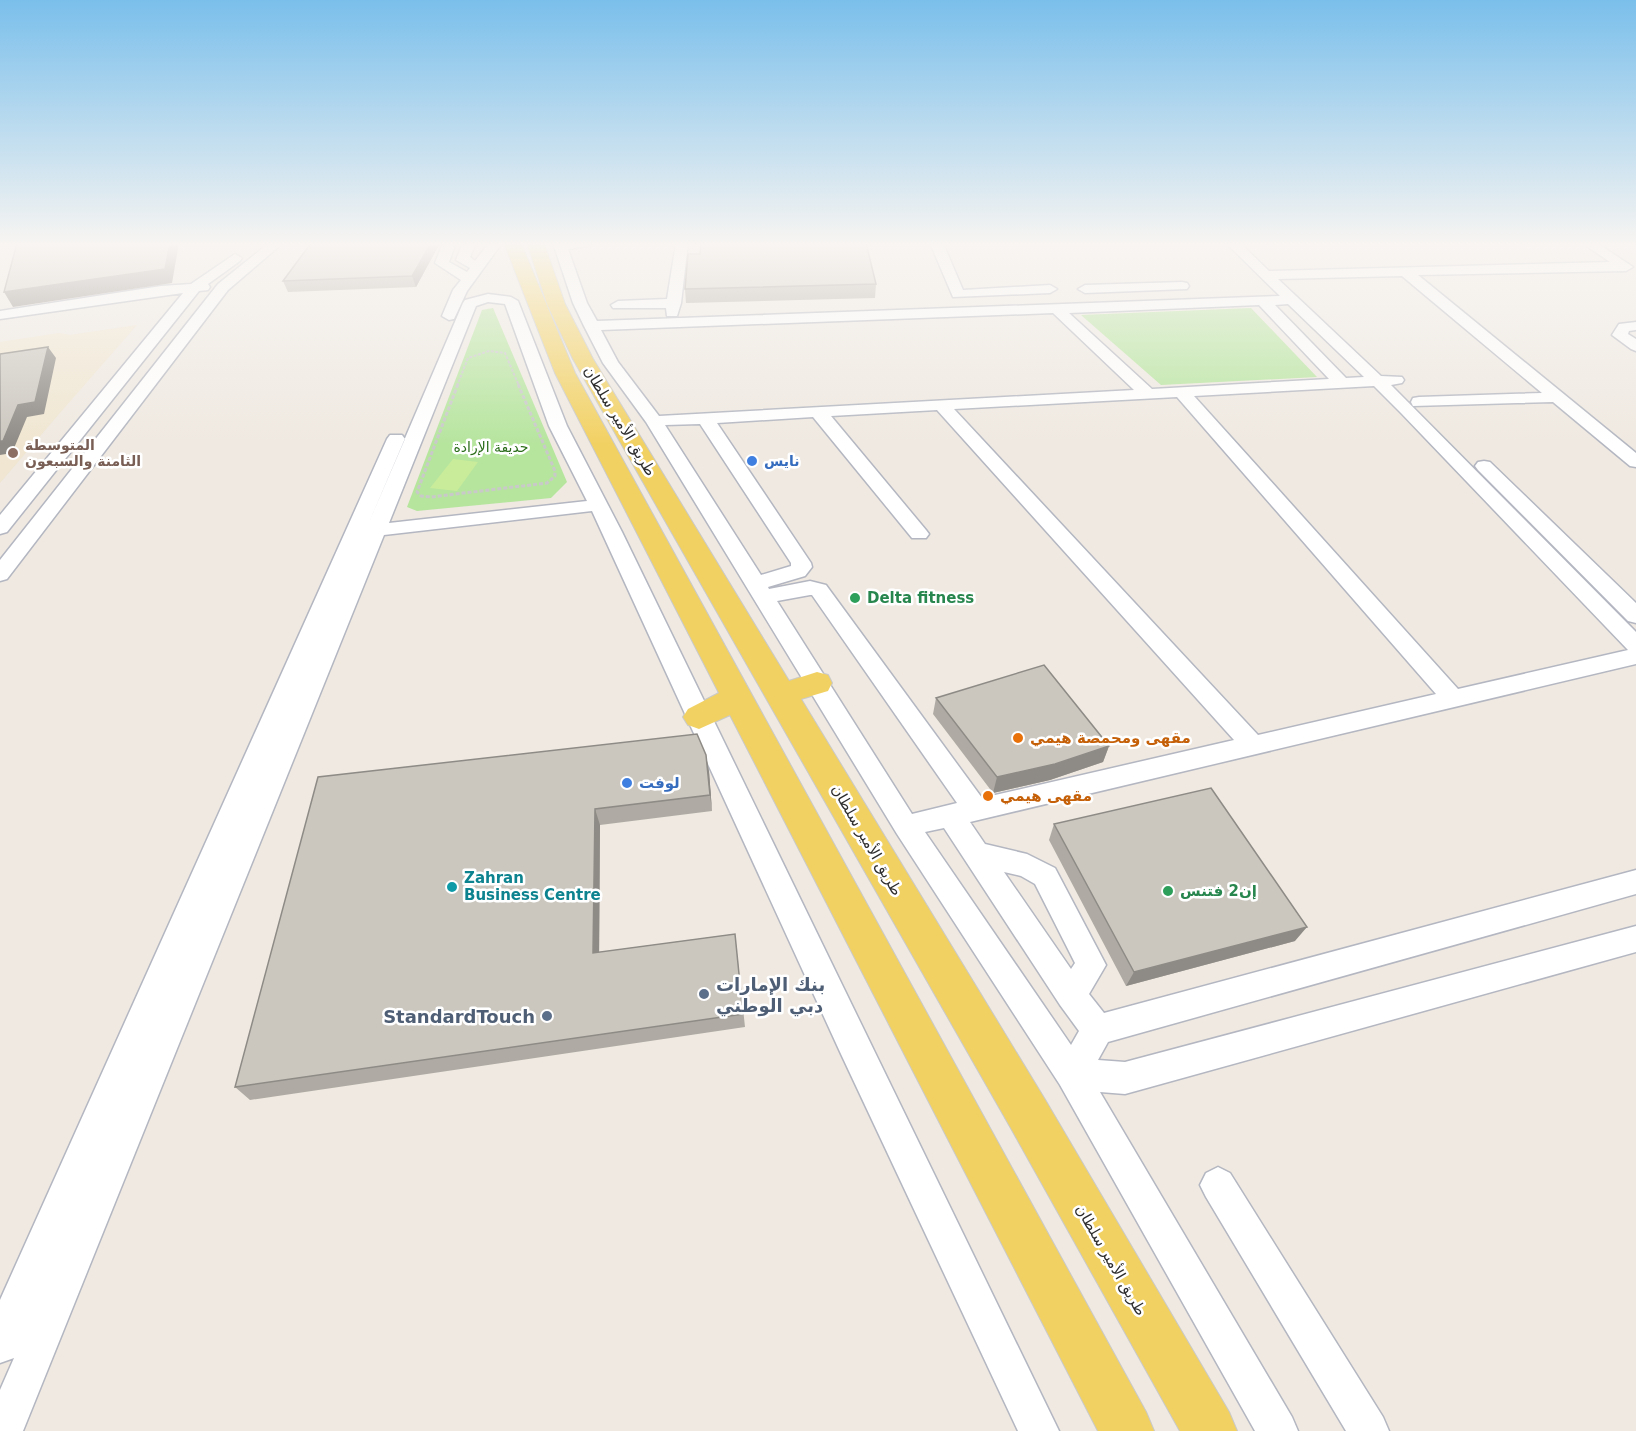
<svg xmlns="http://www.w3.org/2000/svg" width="1636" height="1431" font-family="'DejaVu Sans','Noto Sans Arabic',sans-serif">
  <rect width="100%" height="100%" fill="#efe9e1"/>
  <path fill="#f0e6d1" d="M 137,325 L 59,414 L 0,483 L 0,342 L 59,333 L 70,335 Z"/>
  <path fill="#b6e59e" d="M 493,308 L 567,482 L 551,498 L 417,511 L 407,507 L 482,310 Z
    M 1251,308 L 1317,377 L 1161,385 L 1081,315 Z"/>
  <path fill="#c9ec9a" d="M 453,459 L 478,462 L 457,491 L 430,488 Z"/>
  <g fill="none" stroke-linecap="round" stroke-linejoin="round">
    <defs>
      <path id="minor" d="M 269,243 L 283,243 L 228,290 L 7,579 L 0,581 L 0,560 L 218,284 Z
        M 443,243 L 456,243 L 449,262 L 467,272 L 470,268 L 456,260 L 463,243 L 476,243 L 470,257 L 475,261 L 489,243 L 502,243 L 467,291 L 454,319 L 449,320 L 442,316 L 453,290 L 461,280 L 435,263 Z
        M 553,243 L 589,243 L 588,246 L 568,249 L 587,303 L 597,321 L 1280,296 L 1226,243 L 1240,243 L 1269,271 L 1610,262 L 1582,243 L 1597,243 L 1633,267 L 1626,271 L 1418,275 L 1636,453 L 1636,467 L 1630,466 L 1553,402 L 1413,406 L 1411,402 L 1413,398 L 1419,397 L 1542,393 L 1402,276 L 1278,279 L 1381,376 L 1402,377 L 1404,380 L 1402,383 L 1391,385 L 1636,632 L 1636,664 L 970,822 L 985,844 L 1027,854 L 1055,868 L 1106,965 L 1089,994 L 1104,1013 L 1636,870 L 1636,894 L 1108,1042 L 1098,1060 L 1125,1062 L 1636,926 L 1636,952 L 1125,1094 L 1100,1092 L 1292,1417 L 1298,1431 L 1255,1431 L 1060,1085 L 897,834 L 646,422 L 603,363 L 584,326 L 573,303 ZM 1288,304 L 1364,377 L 1346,378 L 1275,305 ZM 1259,305 L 1329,379 L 1152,389 L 1069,313 ZM 1053,313 L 1134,390 L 659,416 L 618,362 L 601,330 ZM 1374,386 L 1401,413 L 1628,650 L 1458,689 L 1194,396 ZM 1177,397 L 1436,694 L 1258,735 L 954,409 ZM 937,410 L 1234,740 L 982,798 L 826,585 L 810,581 L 769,589 L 768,587 L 805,576 L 812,567 L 811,563 L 717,423 L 813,417 L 912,538 L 926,538 L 929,534 L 926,530 L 831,416 ZM 700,424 L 791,563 L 791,566 L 761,575 L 665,425 ZM 810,595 L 812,595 L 957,803 L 912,814 L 777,601 ZM 944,828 L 1060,1005 L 1079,1031 L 1071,1045 L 925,832 ZM 1004,872 L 1021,876 L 1035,884 L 1075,963 L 1071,969 Z
        M 676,243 L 688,243 L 681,303 L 677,316 L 667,316 L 666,308 L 613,308 L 611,305 L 618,301 L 667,299 Z
        M 930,243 L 943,243 L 963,290 L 1050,285 L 1057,289 L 1050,293 L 953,297 Z
        M 235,254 L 242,258 L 240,261 L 208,284 L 210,287 L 208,290 L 199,291 L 7,532 L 0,534 L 0,515 L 183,293 L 0,319 L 0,311 L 161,286 L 191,284 Z
        M 1182,282 L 1187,283 L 1189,286 L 1187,289 L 1085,293 L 1078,289 L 1085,285 Z
        M 488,294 L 511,297 L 518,301 L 567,426 L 622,532 L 1059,1431 L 1018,1431 L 841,1054 L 592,511 L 384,535 L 23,1431 L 0,1431 L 0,1390 L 14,1358 L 0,1363 L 0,1300 L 387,439 L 390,435 L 402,435 L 405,439 L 367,527 L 463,303 L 465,300 ZM 488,302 L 505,304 L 549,426 L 587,501 L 389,523 L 476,306 Z
        M 1636,322 L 1636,330 L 1629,331 L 1628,334 L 1636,339 L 1636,351 L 1631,349 L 1612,335 L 1619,324 Z
        M 1484,461 L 1490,462 L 1636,603 L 1636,623 L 1628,621 L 1478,470 L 1475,466 L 1478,462 Z
        M 1218,1167 L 1230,1173 L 1383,1417 L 1389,1431 L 1346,1431 L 1206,1197 L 1200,1185 L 1206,1173 Z"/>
      <path id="major" d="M 504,243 L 521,243 L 575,373 L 1146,1412 L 1154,1431 L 1098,1431 L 730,715 L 699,729 L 688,725 L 683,717 L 688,709 L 719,693 L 555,373 Z
        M 527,243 L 544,243 L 565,304 L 593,359 L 789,681 L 817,672 L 828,675 L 832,683 L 828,691 L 801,699 L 1044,1098 L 1229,1412 L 1237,1431 L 1180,1431 L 1012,1130 L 573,359 L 547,304 Z"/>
    </defs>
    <use href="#minor" stroke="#b4b7c1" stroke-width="3"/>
    <use href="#major" stroke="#c9c9c9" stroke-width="2"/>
    <path stroke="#c9c9c9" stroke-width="2" stroke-dasharray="3 1.5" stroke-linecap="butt" d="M 457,386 L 468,358 L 489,351 L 505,353 L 519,386"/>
    <path stroke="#c9c9c9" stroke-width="3" stroke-dasharray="4 2" stroke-linecap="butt" d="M 458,384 L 417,492 L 421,496 L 431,497 L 547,483 L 555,476 L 555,471 L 518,384"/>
    <use href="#minor" fill="#fff" fill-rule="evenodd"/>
    <use href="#major" fill="#f2d163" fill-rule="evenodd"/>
  </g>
  <path fill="#afaba4" d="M 440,243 L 416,287 L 288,292 L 283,281 Z
    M 700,254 L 876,284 L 875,298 L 686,303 L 685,289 Z
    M 936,698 L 1109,746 L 1103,762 L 1050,780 L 993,793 L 933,714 Z
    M 709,771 L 712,811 L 600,825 L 599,952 L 735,934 L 745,1027 L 250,1100 L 235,1087 L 318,777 Z
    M 1054,824 L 1295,941 L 1126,986 L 1049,840 Z"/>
  <path fill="#8e8b86" d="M 170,243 L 179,243 L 172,283 L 13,307 L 4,292 Z
    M 431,243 L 440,243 L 416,287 L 412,276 Z
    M 48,347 L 56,358 L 44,414 L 27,417 L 12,453 L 0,455 L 0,441 Z
    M 1109,746 L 1103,762 L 1050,780 L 993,793 L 997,777 Z
    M 706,755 L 709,771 L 712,811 L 710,795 Z
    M 595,809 L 600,825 L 599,968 L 593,953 Z
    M 1307,927 L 1295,941 L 1126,986 L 1134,972 Z"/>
  <path fill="#cbc7bf" stroke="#8e8b86" stroke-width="1.5" d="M 17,243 L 170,243 L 165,269 L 4,292 Z
    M 311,243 L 431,243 L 412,276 L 283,281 Z
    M 701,243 L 866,243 L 876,284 L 685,289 L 688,254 L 700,254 Z
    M 48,347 L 35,402 L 18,405 L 3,441 L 0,441 L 0,354 Z
    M 1044,665 L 1109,746 L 1055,764 L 997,777 L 936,698 Z
    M 697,734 L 706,755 L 710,795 L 595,809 L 593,953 L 735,934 L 743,1014 L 235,1087 L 318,777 Z
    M 1211,788 L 1307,927 L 1134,972 L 1054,824 Z"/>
  <linearGradient id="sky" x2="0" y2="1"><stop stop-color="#7abfeb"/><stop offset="0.55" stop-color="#f8f5f2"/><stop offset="1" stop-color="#f8f5f2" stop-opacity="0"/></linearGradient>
  <rect width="1636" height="444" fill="url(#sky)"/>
  <circle fill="#8d6e63" stroke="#fff" stroke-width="2" cx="13" cy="453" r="6"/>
  <g fill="#3f7fe0" stroke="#fff" stroke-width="2">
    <circle cx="752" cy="461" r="6"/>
    <circle cx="627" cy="783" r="6"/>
  </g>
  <g fill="#2e9e5b" stroke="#fff" stroke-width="2">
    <circle cx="855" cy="598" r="6"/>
    <circle cx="1168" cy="891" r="6"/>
  </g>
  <g fill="#e8710a" stroke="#fff" stroke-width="2">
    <circle cx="1018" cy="738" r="6"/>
    <circle cx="988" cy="796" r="6"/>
  </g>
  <circle fill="#0f9aa8" stroke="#fff" stroke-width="2" cx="452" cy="887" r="6"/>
  <g fill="#5c6f8a" stroke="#fff" stroke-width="2">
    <circle cx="704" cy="994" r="6"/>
    <circle cx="547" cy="1016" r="6"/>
  </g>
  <g text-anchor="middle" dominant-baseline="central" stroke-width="5" stroke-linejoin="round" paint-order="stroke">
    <g font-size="14" font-weight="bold" fill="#785e54" stroke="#fff" text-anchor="start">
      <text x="25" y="445">المتوسطة<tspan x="25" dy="16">الثامنة والسبعون</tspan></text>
    </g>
    <g font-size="14" fill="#2c6e1b" stroke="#fff">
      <text x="491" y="447">حديقة الإرادة</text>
    </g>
    <g font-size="14" font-weight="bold" fill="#366cbe" stroke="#fff" text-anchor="start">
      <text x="764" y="461">نايس</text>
    </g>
    <g font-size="15" fill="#2e2e2e" stroke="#fff">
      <text transform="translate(620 421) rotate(59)">طريق الأمير سلطان</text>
      <text transform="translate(867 840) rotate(60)">طريق الأمير سلطان</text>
      <text transform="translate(1111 1260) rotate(60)">طريق الأمير سلطان</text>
    </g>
    <g font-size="15" font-weight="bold" fill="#27864d" stroke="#fff" text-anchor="start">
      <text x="867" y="598">Delta fitness</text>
      <text x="1180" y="891">إن2 فتنس</text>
    </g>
    <g font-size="15" font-weight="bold" fill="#c56008" stroke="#fff" text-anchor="start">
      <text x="1030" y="738">مقهى ومحمصة هيمي</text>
      <text x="1000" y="796">مقهى هيمي</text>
    </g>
    <g font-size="15" font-weight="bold" fill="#366cbe" stroke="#fff" text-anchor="start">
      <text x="639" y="783">لوفت</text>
    </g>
    <g font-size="15" font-weight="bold" fill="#0d838f" stroke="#fff" text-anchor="start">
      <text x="464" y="878">Zahran<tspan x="464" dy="17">Business Centre</tspan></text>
    </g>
    <g font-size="18" font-weight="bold" fill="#4e5e75" stroke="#fff" text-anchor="start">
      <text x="716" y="984">بنك الإمارات<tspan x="716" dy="21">دبي الوطني</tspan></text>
      <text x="535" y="1016" text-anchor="end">StandardTouch</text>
    </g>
  </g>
</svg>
